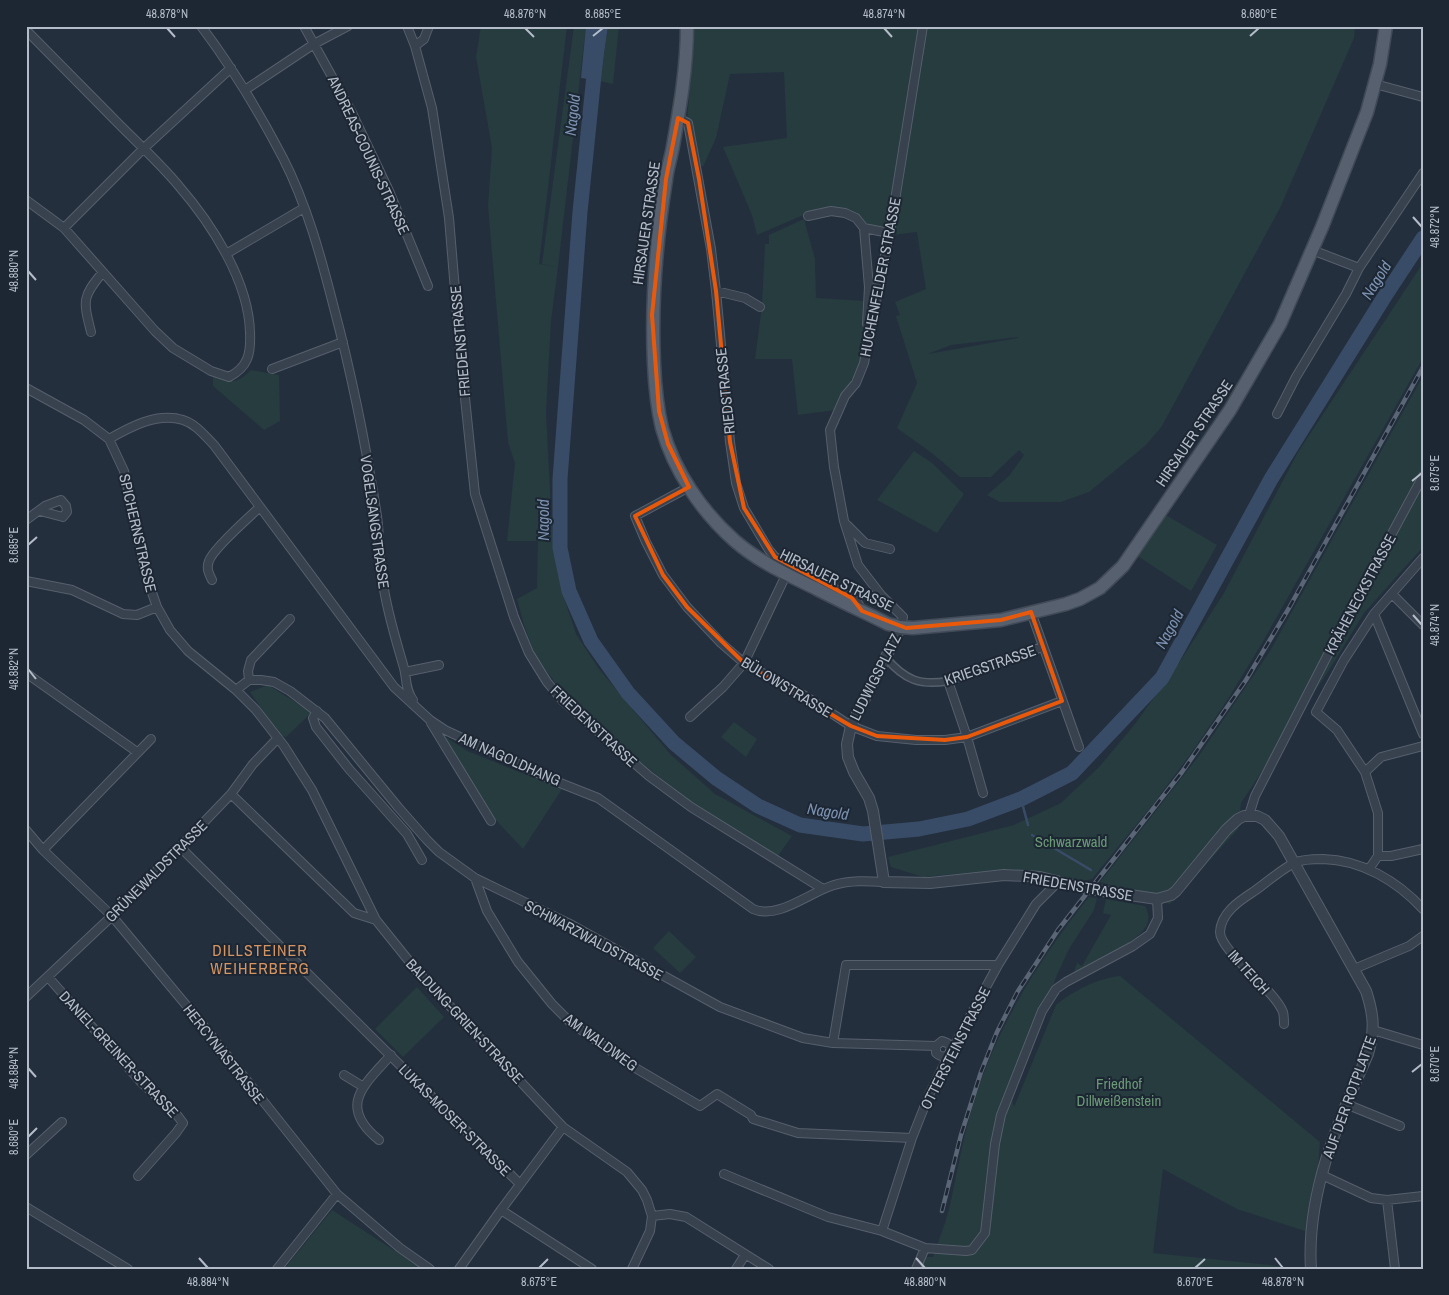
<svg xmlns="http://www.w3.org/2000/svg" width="1449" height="1295" font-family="'Archivo Narrow',sans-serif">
  <rect width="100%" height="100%" fill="#242f3e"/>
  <path fill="#263c3f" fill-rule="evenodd" d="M 481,26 L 567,26 L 539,264 L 558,267 L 551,321 L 546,412 L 551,511 L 554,550 L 561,589 L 576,634 L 599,669 L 671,755 L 715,794 L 792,836 L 778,856 L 689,801 L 632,755 L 564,695 L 535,655 L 524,625 L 517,599 L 537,588 L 538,541 L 507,541 L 515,463 L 508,442 L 488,206 L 492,148 L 476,57 Z
    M 574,26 L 586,26 L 558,267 L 542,264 Z
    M 608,26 L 619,26 L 613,84 L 600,81 Z
    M 692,26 L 1355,26 L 1354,38 L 1280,208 L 1162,426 L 1146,445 L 1089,492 L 1061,502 L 1000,502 L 987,495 L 1009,476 L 1024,455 L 1019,450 L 991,477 L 960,477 L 933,454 L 897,428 L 917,383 L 896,316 L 900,315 L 895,302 L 926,289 L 917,232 L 892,235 L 865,225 L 857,216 L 842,209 L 813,211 L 757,235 L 752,215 L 723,147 L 787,138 L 784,72 L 730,74 L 716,138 L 703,167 L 699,164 L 687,119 L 690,87 ZM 1018,337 L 1018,338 L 928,354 L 951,345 Z
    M 804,219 L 815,259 L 816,298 L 865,301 L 863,349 L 858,370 L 835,410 L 798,415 L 792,359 L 755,359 L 762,306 L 765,244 L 769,244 L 769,235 Z
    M 1423,263 L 1423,358 L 1261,645 L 1228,699 L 1192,752 L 1154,803 L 1092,879 L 1078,882 L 1008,869 L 923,877 L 891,867 L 888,857 L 1014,825 L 1061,803 L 1100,766 L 1135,724 L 1181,660 L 1224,593 L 1298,452 Z
    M 251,370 L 279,375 L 280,421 L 264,430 L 213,386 L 213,376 C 231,383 237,384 251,370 Z
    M 1423,376 L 1423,547 L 1364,613 L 1333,664 L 1241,803 L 1238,829 L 1170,904 L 1100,882 L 1198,757 L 1270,651 Z
    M 914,451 L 932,463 L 964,494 L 937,533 L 877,500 Z
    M 1164,514 L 1217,545 L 1191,591 L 1136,555 Z
    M 268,685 L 311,712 L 306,718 L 286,737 L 281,736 L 250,692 Z
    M 734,722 L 757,739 L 746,757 L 721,737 Z
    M 441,734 L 467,751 L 562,789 L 523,849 L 493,817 Z
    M 1089,897 L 1097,898 L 1094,910 L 1069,949 L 1057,975 L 1011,1096 L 1014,1107 L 1056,1005 C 1073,991 1098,978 1120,976 L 1320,1142 L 1318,1168 L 1308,1232 L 1237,1209 L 1163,1169 L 1153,1253 L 1307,1269 L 920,1269 L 925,1257 L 933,1257 C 938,1241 945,1225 949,1209 C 957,1175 962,1140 973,1105 C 996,1028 1039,959 1089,897 Z
    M 1106,899 L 1145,906 C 1149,913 1150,922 1145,928 C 1135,943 1092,965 1075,973 L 1074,972 L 1077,963 L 1082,966 L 1111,915 L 1103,913 Z
    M 669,931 L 696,957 L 680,973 L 653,948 Z
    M 417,987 L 444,1017 L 403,1057 L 375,1029 Z
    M 332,1210 L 423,1269 L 284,1269 Z"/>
  <path fill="#394c67" d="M 586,26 L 608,26 L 600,81 L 581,78 Z"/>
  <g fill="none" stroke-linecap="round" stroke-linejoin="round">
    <path stroke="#394c67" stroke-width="2.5" d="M 1021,799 L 1028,825
      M 1032,835 L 1091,870"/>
    <path stroke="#394c67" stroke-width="15" d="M 599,26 L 580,212 L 560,479 L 560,548 L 569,591 L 591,641 L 628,693 L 674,743 L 716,778 L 758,806 L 800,825 L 863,834 L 919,829 L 968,819 L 1021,799 L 1072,773 L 1162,678 L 1271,479 L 1383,299 L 1423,238"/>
    <defs>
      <path id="pedestrian" d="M 886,658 C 905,680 920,686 948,681"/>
      <path id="minor" d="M 201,26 C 232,67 259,112 283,158 C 307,205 321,257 334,308 C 352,376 366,446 377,516 C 380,538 379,561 383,583 C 387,612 396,640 404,668 C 407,679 405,690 413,700
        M 304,26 L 352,113 L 389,191 L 428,286
        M 407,26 L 415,46 L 432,108 L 449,218 L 460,350 L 475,494 L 514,617 L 529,653 L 547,682 L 563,701 L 649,776 L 691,807 L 823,889
        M 26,30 C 54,58 81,86 109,114 C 132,138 157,160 178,185 C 211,223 249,281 250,333 C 251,354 248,367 229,377 L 211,371 L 173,348 L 155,331 L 64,228 L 26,200
        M 415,46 L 424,39 L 429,26
        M 1375,84 L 1423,97
        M 245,90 L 314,44 L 348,26
        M 678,118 L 688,123 L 711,249 L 716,291 L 730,442 L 736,483 L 744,508 L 769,550 L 775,557 L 852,598 L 858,603 L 861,609
        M 808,216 L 831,211 L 845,213 L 856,218 L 864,228 L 869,287 L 867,324
        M 64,228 L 143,149 L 231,68
        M 864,228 L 889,233
        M 1312,250 L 1359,268
        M 226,254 L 304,208
        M 716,291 L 745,298 L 760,307
        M 91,332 C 83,300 82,297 103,272
        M 272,369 L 343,342
        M 26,388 L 84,420 L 109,439 L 124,471 L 147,578 L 157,607 L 170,630 L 188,651 L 236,690 L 256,710 L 284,746 L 312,790 L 376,920 L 417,971 L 563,1127 L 627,1172 L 642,1190 L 647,1200 L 652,1216 L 650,1231 L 632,1269
        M 1277,414 L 1296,377 L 1346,294 L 1359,268 L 1423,173
        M 109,439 C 130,427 157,412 183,420 C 196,424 205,436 214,445 L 394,687 L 430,720 L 445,730 L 550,779 L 598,798 L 753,909 C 778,920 810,892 834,885 C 850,880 868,881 884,882
        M 689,487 L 635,516 L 646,542 L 663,575 L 687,607 L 721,643 L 744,663 L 805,696 L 851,726 L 877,736 L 916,740 L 945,740 L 967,737 L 1062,701
        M 26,520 L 45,506 L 61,500 L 66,506 L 67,512 L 63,517 L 40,511
        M 847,525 L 865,543 L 890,549
        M 212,580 C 209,574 206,568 209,561 C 212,550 249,517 260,507
        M 26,581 L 72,590 L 123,614 L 137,615 L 157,607
        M 1392,594 L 1423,625
        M 1031,612 L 1079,747
        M 1374,614 L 1423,734
        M 900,627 L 903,617 L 881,595 L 858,565 L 844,521 L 834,467 L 830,430 L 845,396 L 856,383 L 864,363 L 891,225 L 923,26
        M 405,672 L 439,665
        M 26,673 L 137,752
        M 249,680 L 248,671 L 251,660 L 290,619
        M 236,690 L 249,680 L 261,680 L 274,682 L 290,691 L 325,718 L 398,807 L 427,840 L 439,852 L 475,878 L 568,923 L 720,1007 L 803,1038 L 833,1043 L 936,1046 L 942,1041 L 947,1043 L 950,1046 L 950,1053 C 945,1057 942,1058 936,1053 L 936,1046
        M 317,711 L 313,718 L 316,727 L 349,769 L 407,834 L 422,860
        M 1316,712 L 1344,660 L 1374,614 L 1423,558
        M 1316,712 L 1337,730 L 1365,772 L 1378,813 L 1378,856 L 1369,869
        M 690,717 L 723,687 L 744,663 L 786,575
        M 431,723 L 491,821
        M 1365,772 L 1381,757 L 1423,746
        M 983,793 L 967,737 L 948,681 L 1042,647
        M 231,794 L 354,913 L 376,920
        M 1249,815 L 1255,796 L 1355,602 L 1423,476
        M 26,830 L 43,850 L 112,916 L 206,1029 L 337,1194 L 400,1248 L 430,1269
        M 180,847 L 520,1184
        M 43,850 L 151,739
        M 1378,856 L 1391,856 L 1423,849
        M 475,878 L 487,911 L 518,962 L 552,1004 L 570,1022 L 632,1066 L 700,1106 L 717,1094 L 751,1115 L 753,1119 L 798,1133 L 912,1138
        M 1058,882 L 1036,904 L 998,965 L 950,1053 L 929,1095 L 912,1138 L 882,1231 L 925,1248 L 966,1251 L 972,1250 L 985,1233 L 995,1144 L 1001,1115 L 1042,1011 L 1056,989 L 1066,982 L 1133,946 L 1150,934 L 1158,918 L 1157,899
        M 1354,969 L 1409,946 L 1423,936
        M 48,977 L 140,1081 L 177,1115 L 183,1123 L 176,1133 L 138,1176
        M 26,997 L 112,916 L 180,847 L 231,794 L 253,764 L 278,738
        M 1284,1024 C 1284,1020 1284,1016 1283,1012 C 1274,989 1220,951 1220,932 C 1221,913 1239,901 1253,892 C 1266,883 1279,871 1294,863 C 1302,859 1314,859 1323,859 C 1362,860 1397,881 1423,909
        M 1373,1030 L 1423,1045
        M 833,1043 L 846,965 L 998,965
        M 344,1075 L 362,1086
        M 1346,1104 L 1400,1126
        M 563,1127 L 501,1210 L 592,1269
        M 379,1140 C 337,1106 364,1085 391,1055
        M 26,1155 L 62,1122
        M 724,1174 L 828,1217 L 882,1231
        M 1322,1175 L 1371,1198 L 1387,1200 L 1423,1196
        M 1387,1200 L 1395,1269
        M 26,1207 L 128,1269
        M 652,1216 L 670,1214 L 686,1217 L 769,1269
        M 277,1269 L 337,1194
        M 459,1269 L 501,1210
        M 736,1269 L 745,1255
        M 916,1269 L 925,1248"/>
      <path id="tertiary" d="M 900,627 L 896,637 L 851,726 L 847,744 L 848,757 L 854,772 L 869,798 L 873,811 L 884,882 L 930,883 L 1004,875 L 1026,876 L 1040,877 L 1089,889 L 1157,899 L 1171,895 L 1176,891 L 1226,830 L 1238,819 L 1244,816 L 1257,816 L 1265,820 L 1279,836 L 1366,991 C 1374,1015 1375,1030 1368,1054 C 1338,1121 1306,1194 1311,1269"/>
      <path id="primary" d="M 687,26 C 687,67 680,107 673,146 C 671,158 667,169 666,180 C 656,242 651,301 654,364 C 655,386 657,407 662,428 C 674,471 702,512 735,541 C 759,562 788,575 817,589 C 840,601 864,612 888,624 L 900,627 L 913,628 L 1001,620 L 1066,604 L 1080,599 L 1100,588 L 1123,566 L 1230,410 L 1280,324 L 1322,227 L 1367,112 L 1380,64 L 1386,26"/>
    </defs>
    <use href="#pedestrian" stroke="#565f6c" stroke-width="9"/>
    <use href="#minor" stroke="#565f6c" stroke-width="10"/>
    <use href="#tertiary" stroke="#565f6c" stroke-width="12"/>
    <use href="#primary" stroke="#414a57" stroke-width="15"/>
    <use href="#pedestrian" stroke="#38414e" stroke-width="6"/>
    <use href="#minor" stroke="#38414e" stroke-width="8"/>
    <use href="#tertiary" stroke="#38414e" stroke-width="10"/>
    <use href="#primary" stroke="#56606e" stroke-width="12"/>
    <defs>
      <path id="rail" d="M 942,1211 L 961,1135 L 981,1072 L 997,1032 L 1018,991 L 1058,930 L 1182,772 L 1246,680 L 1289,608 L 1423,367"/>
    </defs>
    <use href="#rail" stroke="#5a6575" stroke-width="4.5"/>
    <use href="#rail" stroke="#1d2633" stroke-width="2.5" stroke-dasharray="8" stroke-linecap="butt"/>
  </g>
  <path fill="none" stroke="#e8590c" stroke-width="4" stroke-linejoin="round" d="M 678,118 L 688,123 L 699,179 L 716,291 L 730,442 L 744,508 L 775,557 L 852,598 L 862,611 L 906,628 L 1001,620 L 1031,612 L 1062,701 L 967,737 L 945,740 L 877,736 L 851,726 L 744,663 L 687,607 L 663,575 L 635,516 L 689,487 L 668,444 L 659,411 L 652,315 L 666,179 Z"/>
  <path fill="none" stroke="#b4bcc9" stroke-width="2" d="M 167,28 L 175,37M 525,28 L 534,37M 884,28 L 892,37M 593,36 L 603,28M 1250,36 L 1259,28M 1413,217 L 1422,227M 28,271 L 36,280M 1412,481 L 1422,473M 28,545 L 37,537M 1413,615 L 1422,625M 28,669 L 36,679M 28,1068 L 36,1077M 1412,1072 L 1422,1064M 28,1137 L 37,1128M 199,1258 L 208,1268M 916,1258 L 925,1268M 1275,1258 L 1283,1268M 539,1268 L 548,1259M 1195,1268 L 1205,1259"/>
  <g text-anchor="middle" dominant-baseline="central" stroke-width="4" stroke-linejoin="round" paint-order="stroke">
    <g font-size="15" fill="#b4bcc9" stroke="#1d2633">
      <text transform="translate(369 155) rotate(65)">ANDREAS-COUNIS-STRASSE</text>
      <text transform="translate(646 223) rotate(-82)">HIRSAUER STRASSE</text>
      <text transform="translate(880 277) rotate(-79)">HUCHENFELDER STRASSE</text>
      <text transform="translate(460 341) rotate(-95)">FRIEDENSTRASSE</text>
      <text transform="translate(725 391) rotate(-96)">RIEDSTRASSE</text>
      <text transform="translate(1194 433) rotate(-56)">HIRSAUER STRASSE</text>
      <text transform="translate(375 522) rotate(82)">VOGELSANGSTRASSE</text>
      <text transform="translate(138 533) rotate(77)">SPICHERNSTRASSE</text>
      <text transform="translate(837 580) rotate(26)">HIRSAUER STRASSE</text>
      <text transform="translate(1360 594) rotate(-62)">KRÄHENECKSTRASSE</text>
      <text transform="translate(990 665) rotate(-19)">KRIEGSTRASSE</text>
      <text transform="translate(875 677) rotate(-63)">LUDWIGSPLATZ</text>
      <text transform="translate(787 687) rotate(31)">BÜLOWSTRASSE</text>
      <text transform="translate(594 726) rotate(43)">FRIEDENSTRASSE</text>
      <text transform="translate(510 759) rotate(24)">AM NAGOLDHANG</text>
      <text transform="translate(156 871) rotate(-45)">GRÜNEWALDSTRASSE</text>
      <text transform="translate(1078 886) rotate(10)">FRIEDENSTRASSE</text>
      <text transform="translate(594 940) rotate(28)">SCHWARZWALDSTRASSE</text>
      <text transform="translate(1249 972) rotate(48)">IM TEICH</text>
      <text transform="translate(465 1021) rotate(47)">BALDUNG-GRIEN-STRASSE</text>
      <text transform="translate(601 1042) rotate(36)">AM WALDWEG</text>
      <text transform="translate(955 1048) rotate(-63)">OTTERSTEINSTRASSE</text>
      <text transform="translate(119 1054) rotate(47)">DANIEL-GREINER-STRASSE</text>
      <text transform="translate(224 1054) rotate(52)">HERCYNIASTRASSE</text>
      <text transform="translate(1349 1097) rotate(-70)">AUF DER ROTPLATTE</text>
      <text transform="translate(455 1120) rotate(45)">LUKAS-MOSER-STRASSE</text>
    </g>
    <g font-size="15" fill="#6b9a76" stroke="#1d2633">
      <text x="1071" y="841">Schwarzwald</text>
      <text x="1119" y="1083">Friedhof<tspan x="1119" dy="17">Dillweißenstein</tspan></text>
    </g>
    <g font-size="16" font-style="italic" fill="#7c92b1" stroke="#1d2633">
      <text transform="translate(572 115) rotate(-84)">Nagold</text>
      <text transform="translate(1376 280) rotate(-58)">Nagold</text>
      <text transform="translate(543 520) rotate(-90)">Nagold</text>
      <text transform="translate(1169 629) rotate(-61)">Nagold</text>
      <text transform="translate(828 811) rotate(9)">Nagold</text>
    </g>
    <g font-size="16" letter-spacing="1" fill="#d59563" stroke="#1d2633">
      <text x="260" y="950">DILLSTEINER<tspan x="260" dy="18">WEIHERBERG</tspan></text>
    </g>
  </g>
  <rect width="1449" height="1295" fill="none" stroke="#1d2633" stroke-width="55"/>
  <rect x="28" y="28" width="1394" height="1240" fill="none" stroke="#b4bcc9" stroke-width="2"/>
  <g font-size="12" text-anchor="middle" fill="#b4bcc9">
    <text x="167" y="18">48.878°N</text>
    <text x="525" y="18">48.876°N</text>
    <text x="603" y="18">8.685°E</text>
    <text x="884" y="18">48.874°N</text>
    <text x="1259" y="18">8.680°E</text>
    <text transform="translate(1435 227) rotate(-90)" y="4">48.872°N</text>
    <text transform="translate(14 271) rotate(-90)" y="4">48.880°N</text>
    <text transform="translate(1435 473) rotate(-90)" y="4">8.675°E</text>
    <text transform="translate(14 545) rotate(-90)" y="4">8.685°E</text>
    <text transform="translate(1435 625) rotate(-90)" y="4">48.874°N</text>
    <text transform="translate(14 669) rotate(-90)" y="4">48.882°N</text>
    <text transform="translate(1435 1064) rotate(-90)" y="4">8.670°E</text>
    <text transform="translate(14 1068) rotate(-90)" y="4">48.884°N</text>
    <text transform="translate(14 1137) rotate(-90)" y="4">8.680°E</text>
    <text x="208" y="1286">48.884°N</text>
    <text x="539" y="1286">8.675°E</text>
    <text x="925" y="1286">48.880°N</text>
    <text x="1195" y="1286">8.670°E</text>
    <text x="1283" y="1286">48.878°N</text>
  </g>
</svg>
